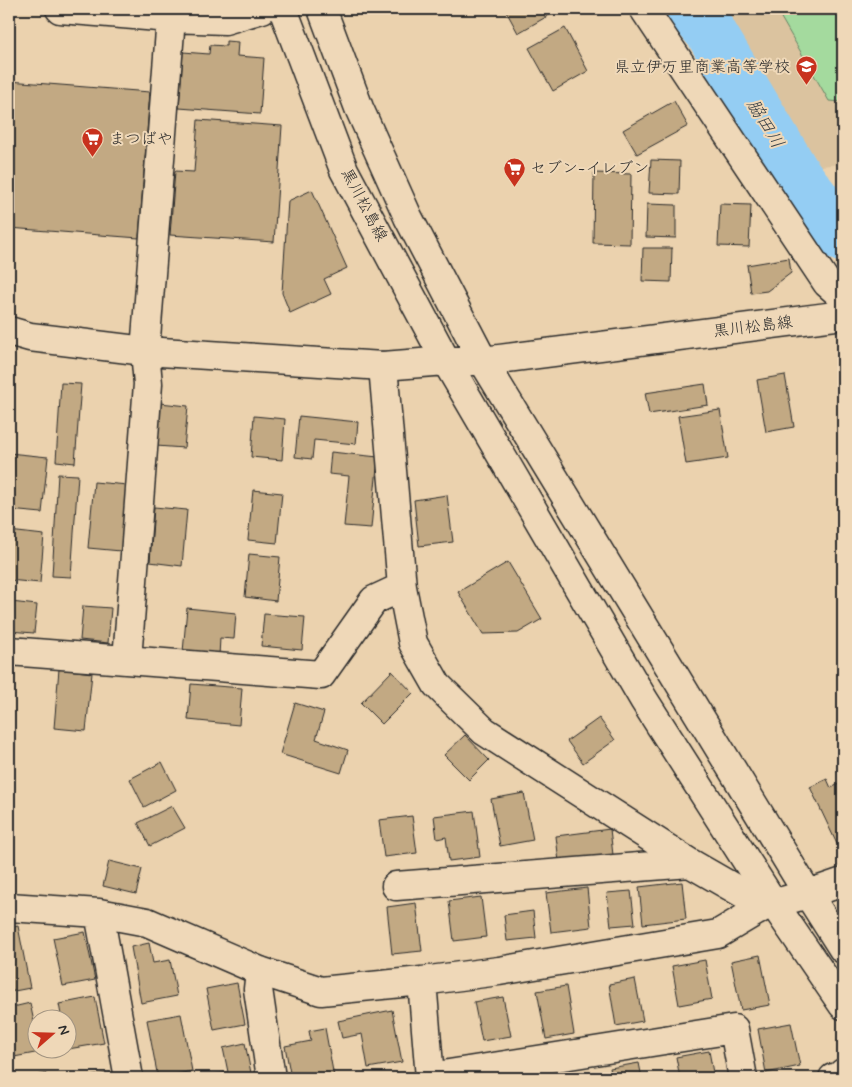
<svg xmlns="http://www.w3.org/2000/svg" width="852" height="1087" font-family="Mynerve,'Klee One',sans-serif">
  <rect width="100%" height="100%" fill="#ebd2ae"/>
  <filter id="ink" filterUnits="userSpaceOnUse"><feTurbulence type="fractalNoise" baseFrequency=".02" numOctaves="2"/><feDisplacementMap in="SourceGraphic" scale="10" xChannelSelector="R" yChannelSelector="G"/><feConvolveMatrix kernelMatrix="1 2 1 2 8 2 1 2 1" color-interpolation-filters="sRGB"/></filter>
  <g filter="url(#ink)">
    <path fill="#dbc39f" d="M 720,9 L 843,9 L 843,164 L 820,166 Z"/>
    <path fill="#a4da9e" stroke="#688264" d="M 776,9 L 843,9 L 843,102 L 829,101 Z"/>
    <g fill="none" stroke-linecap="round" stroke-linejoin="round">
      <path stroke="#94cdf3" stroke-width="51" d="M 691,9 L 710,31 L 795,174 L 843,237"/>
    </g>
    <path fill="#c2a983" stroke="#2b2b2b" d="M 505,9 L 551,9 L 553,13 L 518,33 Z
      M 565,28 L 588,71 L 553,91 L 529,48 Z
      M 226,41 L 238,42 L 237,56 L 264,58 L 260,114 L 179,108 L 183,52 L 209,54 L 210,45 L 226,46 Z
      M 9,81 L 150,92 L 139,238 L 9,228 Z
      M 674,101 L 688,126 L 637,154 L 623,130 Z
      M 198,120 L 282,126 L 274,242 L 170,235 L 175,171 L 194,172 Z
      M 651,160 L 680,161 L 679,194 L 649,193 Z
      M 594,173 L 631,174 L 630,244 L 593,243 Z
      M 312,190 L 347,268 L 324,279 L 331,294 L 290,313 L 282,293 L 288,201 Z
      M 647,204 L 676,205 L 676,238 L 646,237 Z
      M 720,204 L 751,205 L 749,247 L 718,246 Z
      M 643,248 L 672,248 L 671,282 L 642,281 Z
      M 789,258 L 791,273 L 767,291 L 751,293 L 747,265 Z
      M 843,365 L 843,382 L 839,367 Z
      M 785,375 L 794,427 L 766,432 L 757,380 Z
      M 61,383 L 81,384 L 75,463 L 56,461 Z
      M 705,384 L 708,405 L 649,414 L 645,393 Z
      M 160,403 L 188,406 L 184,448 L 156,446 Z
      M 720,410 L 728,458 L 686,464 L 678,416 Z
      M 254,416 L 285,419 L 282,460 L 251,457 Z
      M 299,416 L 358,422 L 356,444 L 314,440 L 312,459 L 295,457 Z
      M 331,452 L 378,457 L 371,528 L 344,526 L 349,476 L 329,474 Z
      M 9,453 L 48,457 L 42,513 L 9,510 Z
      M 58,474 L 78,475 L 71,577 L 52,576 Z
      M 94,482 L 128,485 L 121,551 L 88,548 Z
      M 253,490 L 282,493 L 277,543 L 248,540 Z
      M 447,495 L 453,542 L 419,546 L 414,500 Z
      M 154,507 L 187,510 L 182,566 L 150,562 Z
      M 9,531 L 44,535 L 40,583 L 9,580 Z
      M 249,554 L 280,557 L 276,601 L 245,597 Z
      M 508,562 L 542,619 L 518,633 L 483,634 L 458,592 Z
      M 11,602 L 37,605 L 34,633 L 9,631 Z
      M 83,606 L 111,608 L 108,643 L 80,640 Z
      M 187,608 L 236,613 L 234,639 L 220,638 L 219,656 L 183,652 Z
      M 264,614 L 305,617 L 302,650 L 261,646 Z
      M 59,669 L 92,673 L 86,731 L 54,728 Z
      M 392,671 L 413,693 L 382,724 L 361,703 Z
      M 191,684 L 242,688 L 239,725 L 188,720 Z
      M 295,703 L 324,712 L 316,739 L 348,750 L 341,773 L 280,754 Z
      M 599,718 L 615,740 L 583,763 L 567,741 Z
      M 465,735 L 489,760 L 469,780 L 444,755 Z
      M 162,762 L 176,790 L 144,807 L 130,779 Z
      M 827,779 L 831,788 L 843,782 L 843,841 L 837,844 L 810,787 Z
      M 524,793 L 533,840 L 500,846 L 491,799 Z
      M 172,806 L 185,828 L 150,846 L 138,823 Z
      M 474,811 L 480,857 L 449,861 L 446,837 L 437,839 L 434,816 Z
      M 412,816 L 417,853 L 384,857 L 379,820 Z
      M 11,819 L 13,866 L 9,866 L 9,820 Z
      M 610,829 L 613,855 L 559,862 L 556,836 Z
      M 109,861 L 142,869 L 136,894 L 103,886 Z
      M 682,882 L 686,919 L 643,924 L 639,887 Z
      M 587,888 L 591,927 L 551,932 L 546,893 Z
      M 631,891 L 635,924 L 611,926 L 607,893 Z
      M 481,897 L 486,937 L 454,941 L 449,901 Z
      M 416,903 L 422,951 L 392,954 L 387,907 Z
      M 533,911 L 536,938 L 507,941 L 504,915 Z
      M 18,926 L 30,988 L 9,992 L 9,928 Z
      M 85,932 L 95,980 L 63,986 L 53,938 Z
      M 149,943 L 153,963 L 170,960 L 177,996 L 141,1003 L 131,947 Z
      M 760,955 L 770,1005 L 741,1010 L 731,961 Z
      M 705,960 L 712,999 L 679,1005 L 672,966 Z
      M 635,979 L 643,1021 L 616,1026 L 609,984 Z
      M 237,983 L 245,1024 L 214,1030 L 206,989 Z
      M 566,986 L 574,1034 L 546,1039 L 537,991 Z
      M 95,997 L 104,1043 L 68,1049 L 68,1020 L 62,1020 L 59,1004 Z
      M 503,997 L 511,1036 L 482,1041 L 474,1002 Z
      M 30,1003 L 38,1041 L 38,1050 L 39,1050 L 40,1052 L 9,1058 L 9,1008 Z
      M 392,1010 L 402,1062 L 368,1068 L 362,1034 L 342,1038 L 338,1021 Z
      M 181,1014 L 192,1071 L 158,1078 L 147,1020 Z
      M 791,1023 L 800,1066 L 766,1073 L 758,1029 Z
      M 325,1028 L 334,1077 L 325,1078 L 291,1078 L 285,1046 L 311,1041 L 309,1031 Z
      M 245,1043 L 252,1078 L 201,1078 L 201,1077 L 228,1072 L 223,1048 Z
      M 709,1051 L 714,1078 L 680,1078 L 676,1057 Z
      M 639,1063 L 642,1078 L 612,1078 L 610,1068 Z
      M 111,1073 L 112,1078 L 81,1078 Z
      M 46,1074 L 47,1078 L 25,1078 Z"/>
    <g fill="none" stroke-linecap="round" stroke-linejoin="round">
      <defs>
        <path id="minor" d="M 60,9 L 171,18
          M 644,9 L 827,283 L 843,297
          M 383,366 L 402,587 L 413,643 L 437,685 L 484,731 L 690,863 L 765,906
          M 9,651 L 321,675 L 374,600 L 402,587
          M 127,660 L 148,384 L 145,351 L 171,18 L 225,20 L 262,9
          M 396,886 L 690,863
          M 9,907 L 99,913 L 147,922 L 260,971 L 321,991 L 422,981 L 499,971 L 718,934 L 765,906 L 808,894 L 843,882
          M 99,913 L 129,1078
          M 260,971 L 258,989 L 271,1078
          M 422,981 L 430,1078
          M 430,1077 L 734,1029 L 743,1078
          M 833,1078 L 839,1077 L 843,1073"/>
        <path id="tertiary" d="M 9,331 L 30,337 L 145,351 L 383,366 L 446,361 L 644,700 L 774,904 L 843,1005
          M 483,361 L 808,894 L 843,949"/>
        <path id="secondary" d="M 283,9 L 344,170 L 446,361 L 483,361 L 843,315
          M 322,9 L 359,108 L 408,217 L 483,361"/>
      </defs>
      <use href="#minor" stroke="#2b2b2b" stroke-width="31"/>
      <use href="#tertiary" stroke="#2b2b2b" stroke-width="31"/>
      <use href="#secondary" stroke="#2b2b2b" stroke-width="31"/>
      <use href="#minor" stroke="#efd8b8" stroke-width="28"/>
      <use href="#tertiary" stroke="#efd8b8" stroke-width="28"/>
      <use href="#secondary" stroke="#efd8b8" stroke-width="28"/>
    </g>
  </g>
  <defs>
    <symbol id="school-pin" viewBox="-11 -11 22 30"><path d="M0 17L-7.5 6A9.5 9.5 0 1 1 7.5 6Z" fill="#c8321e" stroke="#efd8b8"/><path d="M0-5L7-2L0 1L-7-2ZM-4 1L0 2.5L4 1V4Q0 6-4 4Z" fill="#fff"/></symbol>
    <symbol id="supermarket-pin" viewBox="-11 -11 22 30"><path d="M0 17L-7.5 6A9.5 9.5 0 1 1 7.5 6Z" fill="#c8321e" stroke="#efd8b8"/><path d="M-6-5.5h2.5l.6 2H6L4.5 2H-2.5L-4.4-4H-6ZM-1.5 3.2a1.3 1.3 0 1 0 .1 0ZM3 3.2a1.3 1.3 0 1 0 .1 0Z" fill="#fff"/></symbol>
  </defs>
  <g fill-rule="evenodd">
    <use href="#school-pin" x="794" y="54" width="25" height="34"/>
    <use href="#supermarket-pin" x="80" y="126" width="25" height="34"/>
    <use href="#supermarket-pin" x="502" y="156" width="25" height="34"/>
  </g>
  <g text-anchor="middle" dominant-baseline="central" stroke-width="4" stroke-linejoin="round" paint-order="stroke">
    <g font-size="16" fill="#2b2b2b" stroke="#efd8b8" text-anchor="start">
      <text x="790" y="67" text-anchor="end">県立伊万里商業高等学校</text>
      <text x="109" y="139">まつばや</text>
      <text x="530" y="168">セブン-イレブン</text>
    </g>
    <g font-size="16" fill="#2b2b2b" stroke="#efd8b8">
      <text transform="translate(364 205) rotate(62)">黒川松島線</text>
      <text transform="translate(753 327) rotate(-7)">黒川松島線</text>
    </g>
    <g font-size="18" font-style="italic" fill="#3b4349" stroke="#efd8b8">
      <text transform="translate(765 124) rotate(59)">脇田川</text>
    </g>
  </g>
  <rect width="852" height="1087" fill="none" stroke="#efd8b8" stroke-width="30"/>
  <rect x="15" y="15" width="822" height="1057" fill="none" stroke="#2b2b2b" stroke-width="2" filter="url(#ink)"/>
  <g transform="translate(52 1034) rotate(70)"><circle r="24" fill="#efd8b8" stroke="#a19380"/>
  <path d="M0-4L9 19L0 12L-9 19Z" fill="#c8321e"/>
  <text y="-8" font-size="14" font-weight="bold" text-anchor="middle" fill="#2b2b2b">N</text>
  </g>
</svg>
